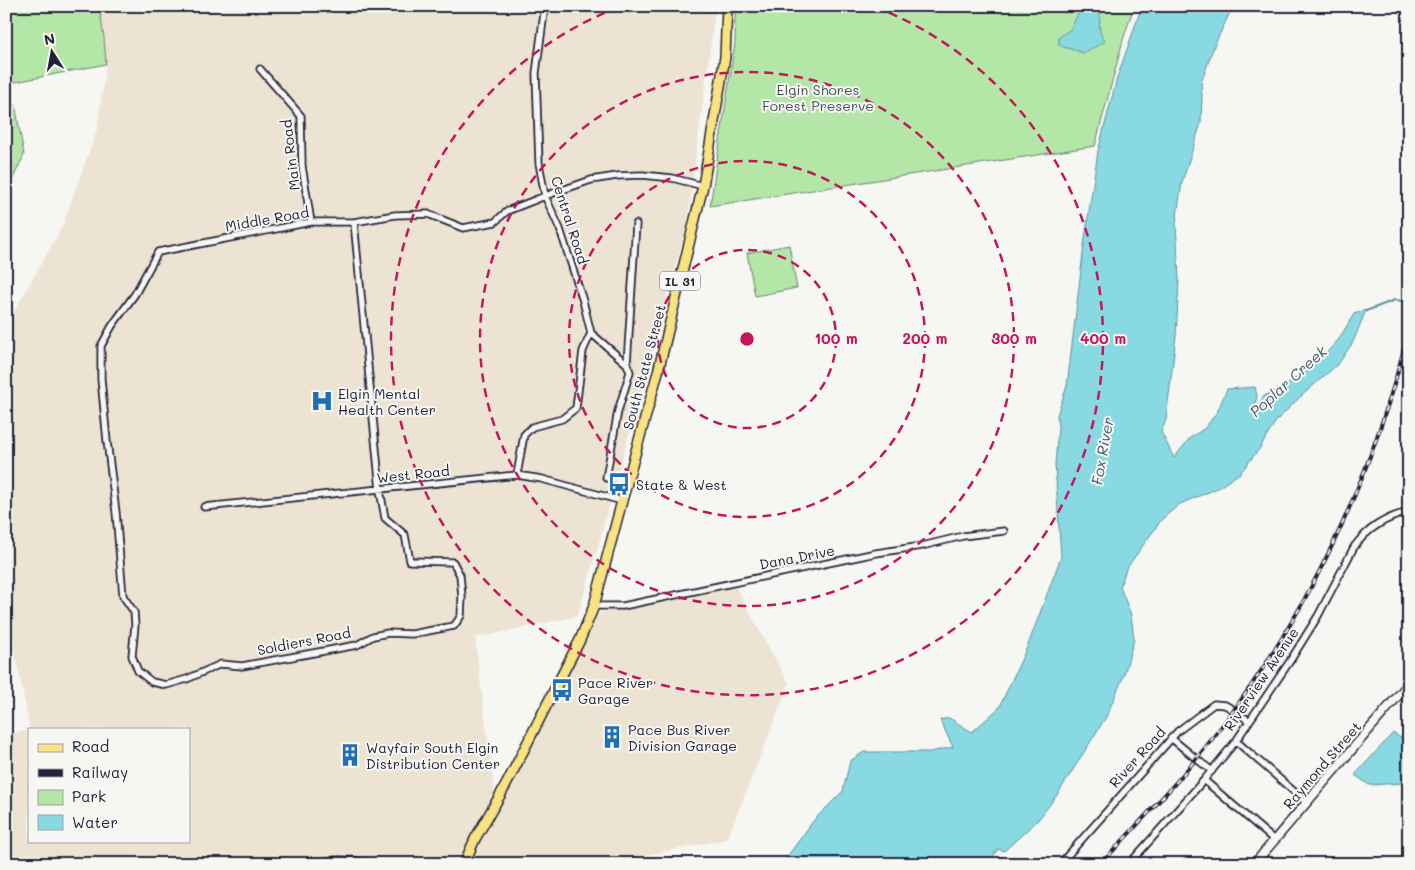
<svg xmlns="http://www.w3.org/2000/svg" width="1415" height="870" font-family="Mali,sans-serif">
  <rect width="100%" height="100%" fill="#f6f6f2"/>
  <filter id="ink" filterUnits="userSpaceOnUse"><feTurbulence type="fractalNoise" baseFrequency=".02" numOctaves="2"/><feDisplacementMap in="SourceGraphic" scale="10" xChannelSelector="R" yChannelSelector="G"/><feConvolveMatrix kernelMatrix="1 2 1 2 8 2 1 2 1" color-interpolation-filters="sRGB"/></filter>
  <g filter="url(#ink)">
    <path fill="#ede3d3" d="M 99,6 L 681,6 L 715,12 L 687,224 L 588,582 L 577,616 L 475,638 L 495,798 L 461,864 L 377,864 L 359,860 L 325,859 L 299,864 L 6,864 L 6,734 L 29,730 L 29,841 L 189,841 L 189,729 L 30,729 L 6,605 L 6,326 L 62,227 L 97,130 L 106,64 L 104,37 Z
      M 734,584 L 789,684 L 727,839 L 602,864 L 465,864 L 594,614 Z"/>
    <path fill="#b3e6a7" stroke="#6a8471" d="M 6,6 L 99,6 L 104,37 L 106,64 L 6,84 Z
      M 677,6 L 714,6 L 715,12 Z
      M 735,6 L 1134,6 L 1123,40 L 1095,146 L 710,206 L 735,43 Z
      M 6,93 L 15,104 L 24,155 L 6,193 Z
      M 789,245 L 797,288 L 755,296 L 747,253 Z"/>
    <path fill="#88d9e1" stroke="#5f909f" d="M 1084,6 L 1100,6 C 1101,19 1096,31 1105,41 C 1103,43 1087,51 1083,53 C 1075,49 1066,49 1059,45 L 1059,37 L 1071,29 L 1078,14 L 1084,9 Z
      M 1142,6 L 1233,6 L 1214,46 L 1201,83 L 1202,96 L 1201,123 L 1182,182 L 1176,223 L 1179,280 L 1176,336 L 1166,420 L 1161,432 L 1174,458 L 1190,438 L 1205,428 L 1217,412 L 1227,389 L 1255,387 L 1257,396 L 1253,412 L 1264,396 L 1284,387 L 1319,361 L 1339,339 L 1354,314 L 1366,310 L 1353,342 L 1339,363 L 1299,398 L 1276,421 L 1260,448 L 1240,473 L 1218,488 L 1180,504 L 1162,519 L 1126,569 L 1120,587 L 1131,615 L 1134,639 L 1124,675 L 1106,717 L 1057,795 L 1038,820 L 1004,851 L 998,849 L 988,864 L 782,864 L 813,821 L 843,791 L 850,761 L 864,752 L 930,752 L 953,747 L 940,720 L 949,718 L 972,732 L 999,708 L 1028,645 L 1061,557 L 1055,465 L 1058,427 L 1057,415 L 1067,386 L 1084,245 L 1098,151 L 1117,78 Z
      M 1393,733 L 1409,743 L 1409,777 L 1403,783 L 1369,785 L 1355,775 Z"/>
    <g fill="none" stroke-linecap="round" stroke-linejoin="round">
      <path stroke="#5f909f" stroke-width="2" d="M 1366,311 L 1395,300 L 1409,302"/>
      <defs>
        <path id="street" d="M 545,6 L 536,73 L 539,163 L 545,196 L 560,229 L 583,301 L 591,333 L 627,364
          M 260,69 L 301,116 L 302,166 L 311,222
          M 354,222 L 380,490 L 385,518 L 405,535 L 410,561 L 453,562 L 460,575 L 462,597 L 461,616 L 454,626 L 412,634 L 388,633 L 373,636 L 357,645 L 242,666 L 221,664 L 187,679 L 166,685 L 152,682 L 138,671 L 132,656 L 135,625 L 134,612 L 123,596 L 116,512 L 107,441 L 101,379 L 101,346 L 112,326 L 135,294 L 158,252 L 311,222 L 354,222 L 395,215 L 428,214 L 463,228 L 495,222 L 507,211 L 545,196 L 591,180 L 617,176 L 642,175 L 672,178 L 703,186
          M 517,475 L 524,435 L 532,427 L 562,419 L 576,408 L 583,351 L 591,333
          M 606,478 L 618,411 L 630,372 L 627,364 L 636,224
          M 204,507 L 517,475 L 542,479 L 622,501
          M 594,606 L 623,606 L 876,553 L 922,546 L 963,536 L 1004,531
          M 1171,738 L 1194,757
          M 1236,741 L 1306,802
          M 1198,760 L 1212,771
          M 1204,780 L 1274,840
          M 1060,864 L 1178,731 L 1214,704 L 1225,705 L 1234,710 L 1249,721
          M 1129,864 L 1204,780 L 1236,741 L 1290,661 L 1318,616 L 1354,547 C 1368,528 1386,517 1409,512
          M 1375,864 L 1387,864"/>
        <path id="secondary" d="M 313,864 C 331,860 350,860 369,864
          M 1254,864 L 1409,683"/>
        <path id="primary" d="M 464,864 L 475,839 L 506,785 L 564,671 L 580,640 L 594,606 L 622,501 L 658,372 L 703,186 L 725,57 L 727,6"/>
      </defs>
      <use href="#street" stroke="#22223b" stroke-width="9"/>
      <use href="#secondary" stroke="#22223b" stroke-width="11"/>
      <use href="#primary" stroke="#22223b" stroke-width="12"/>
      <use href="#street" stroke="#f6f6f2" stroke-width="5.5"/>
      <use href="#secondary" stroke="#f6f6f2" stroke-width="8"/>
      <use href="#primary" stroke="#f8e281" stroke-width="9"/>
      <defs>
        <path id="rail" d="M 1101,864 C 1141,820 1183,778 1219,730 C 1311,610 1373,476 1409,329"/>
      </defs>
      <use href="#rail" stroke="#22223b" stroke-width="4"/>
      <use href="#rail" stroke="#f6f6f2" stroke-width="2" stroke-dasharray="5.5" stroke-linecap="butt"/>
    </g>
  </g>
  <g fill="none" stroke="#c2185b" stroke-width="2.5" stroke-dasharray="9 6">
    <circle cx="747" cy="339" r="89"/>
    <circle cx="747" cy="339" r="178"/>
    <circle cx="747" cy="339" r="267"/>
    <path d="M875 7A356 356 0 1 1 619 7"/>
  </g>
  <defs>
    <symbol id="hospital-bare" viewBox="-9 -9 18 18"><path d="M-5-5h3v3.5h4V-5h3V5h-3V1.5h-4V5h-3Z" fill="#1f6fb2" stroke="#f6f6f2" stroke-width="2.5" paint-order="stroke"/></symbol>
    <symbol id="bus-bare" viewBox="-9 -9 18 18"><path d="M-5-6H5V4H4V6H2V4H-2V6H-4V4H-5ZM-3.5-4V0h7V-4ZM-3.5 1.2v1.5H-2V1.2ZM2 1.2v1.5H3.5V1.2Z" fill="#1f6fb2" stroke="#f6f6f2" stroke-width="2.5" paint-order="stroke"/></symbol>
    <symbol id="building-bare" viewBox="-9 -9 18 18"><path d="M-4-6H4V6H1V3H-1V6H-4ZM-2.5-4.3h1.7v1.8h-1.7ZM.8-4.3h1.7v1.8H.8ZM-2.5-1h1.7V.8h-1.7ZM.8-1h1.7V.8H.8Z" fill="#1f6fb2" stroke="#f6f6f2" stroke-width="2.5" paint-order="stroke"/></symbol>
  </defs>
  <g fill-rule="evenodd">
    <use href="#hospital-bare" x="306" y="385" width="32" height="32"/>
    <use href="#bus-bare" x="603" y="468" width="32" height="32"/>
    <use href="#bus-bare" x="546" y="674" width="32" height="32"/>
    <use href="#building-bare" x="596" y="721" width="32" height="32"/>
    <use href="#building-bare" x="334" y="739" width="32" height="32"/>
  </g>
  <g text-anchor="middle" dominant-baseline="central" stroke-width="4" stroke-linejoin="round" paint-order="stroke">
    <rect fill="#f6f6f2" stroke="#626272" stroke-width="1" x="660" y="271.5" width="40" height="19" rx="4"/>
    <g font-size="12" font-weight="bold" fill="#22223b">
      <text x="680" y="281">IL 31</text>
    </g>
    <g font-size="14" fill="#465356" stroke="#f6f6f2">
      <text x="818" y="89">Elgin Shores<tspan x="818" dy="16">Forest Preserve</tspan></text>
    </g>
    <g font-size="14" fill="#22223b" stroke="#f6f6f2">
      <text transform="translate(290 155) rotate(-97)">Main Road</text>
      <text transform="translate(267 219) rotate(-10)">Middle Road</text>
      <text transform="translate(570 220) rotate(72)">Central Road</text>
      <text transform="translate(644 367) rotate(-75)">South State Street</text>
      <text transform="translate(413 474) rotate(-6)">West Road</text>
      <text transform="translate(797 557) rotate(-11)">Dana Drive</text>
      <text transform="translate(304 641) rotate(-11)">Soldiers Road</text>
      <text transform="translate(1261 679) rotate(-56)">Riverview Avenue</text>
      <text transform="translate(1137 757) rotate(-48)">River Road</text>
      <text transform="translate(1322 765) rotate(-49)">Raymond Street</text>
    </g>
    <g font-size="14" fill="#22223b" stroke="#f6f6f2" text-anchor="start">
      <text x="338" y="393">Elgin Mental<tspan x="338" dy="16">Health Center</tspan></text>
      <text x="636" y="484">State &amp; West</text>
      <text x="578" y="682">Pace River<tspan x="578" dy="16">Garage</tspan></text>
      <text x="628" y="729">Pace Bus River<tspan x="628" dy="16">Division Garage</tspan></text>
      <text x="366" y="747">Wayfair South Elgin<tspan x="366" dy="16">Distribution Center</tspan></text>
    </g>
    <g font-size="15" font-style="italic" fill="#41596d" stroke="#f6f6f2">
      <text transform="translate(1288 381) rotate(-42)">Poplar Creek</text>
      <text transform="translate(1102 451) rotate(-80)">Fox River</text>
    </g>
  </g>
  <circle cx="747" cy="339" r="8" fill="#c2185b" stroke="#f6f6f2" stroke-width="2.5"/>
  <g font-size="15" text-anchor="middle" font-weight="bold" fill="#c2185b" stroke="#f6f6f2" stroke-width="4" stroke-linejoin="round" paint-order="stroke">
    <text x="836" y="344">100 m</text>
    <text x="925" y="344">200 m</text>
    <text x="1014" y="344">300 m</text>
    <text x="1103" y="344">400 m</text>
  </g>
  <rect width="1415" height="870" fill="none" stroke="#f6f6f2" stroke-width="25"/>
  <rect x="12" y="12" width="1390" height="845" fill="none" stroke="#22223b" stroke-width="2" filter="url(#ink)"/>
  <rect x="28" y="728" width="162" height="115" fill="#f6f6f2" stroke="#a1a1a9"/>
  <rect x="38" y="744" width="25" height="8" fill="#f8e281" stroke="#a1a1a9"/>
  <text x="72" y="752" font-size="15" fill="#22223b">Road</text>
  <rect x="38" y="769" width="25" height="8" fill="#22223b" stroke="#a1a1a9"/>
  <text x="72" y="778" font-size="15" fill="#22223b">Railway</text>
  <rect x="38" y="790" width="25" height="15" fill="#b3e6a7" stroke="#a1a1a9"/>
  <text x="72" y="802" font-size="15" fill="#22223b">Park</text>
  <rect x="38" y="815" width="25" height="15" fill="#88d9e1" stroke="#a1a1a9"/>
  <text x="72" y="828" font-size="15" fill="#22223b">Water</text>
  <g transform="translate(52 52) rotate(349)" stroke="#f6f6f2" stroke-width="4" paint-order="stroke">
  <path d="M0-4L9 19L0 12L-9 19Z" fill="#22223b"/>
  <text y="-8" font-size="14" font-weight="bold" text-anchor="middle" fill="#22223b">N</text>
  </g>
</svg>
